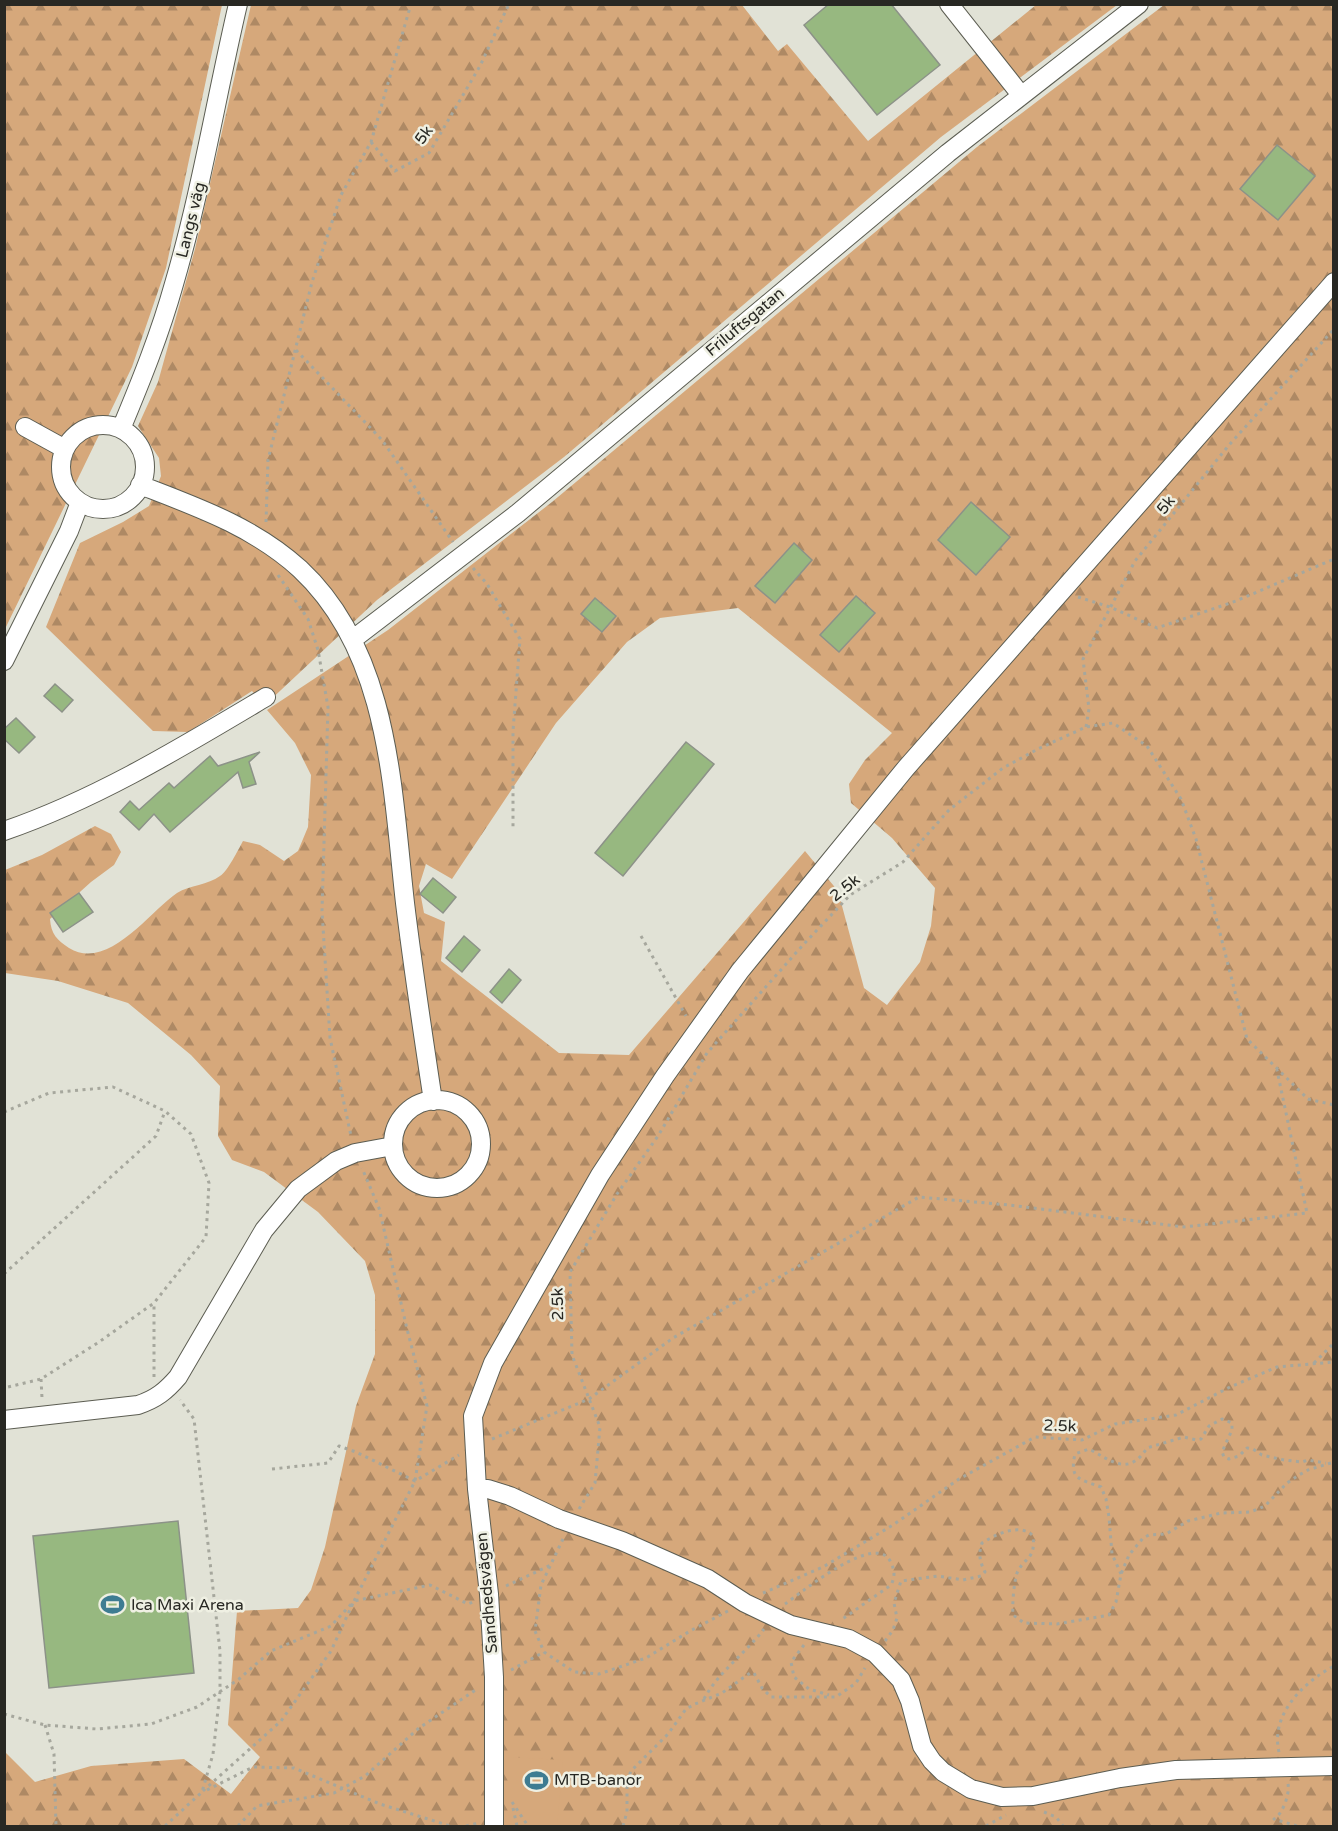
<svg xmlns="http://www.w3.org/2000/svg" width="1338" height="1831" font-family="'Varela Round',sans-serif">
  <defs>
    <pattern id="forest-firs" width="22" height="20" patternUnits="userSpaceOnUse" patternTransform="scale(1.5)"><rect width="22" height="20" fill="#d6a87b"/><path d="M5 1l3.5 6h-7zM16 11l3.5 6h-7z" fill="#ae8964"/></pattern>
  </defs>
  <rect width="100%" height="100%" fill="#e1e2d6"/>
  <path fill="url(#forest-firs)" fill-rule="evenodd" d="M 5,5 L 222,5 L 166,268 L 132,367 L 5,629 Z
    M 251,5 L 742,5 L 778,51 L 787,44 L 868,141 L 1036,5 L 1117,5 L 941,137 L 564,457 L 377,600 L 265,705 L 252,691 L 188,732 L 153,731 L 46,627 L 80,543 L 123,522 L 149,506 L 161,476 L 159,458 L 138,426 L 158,382 L 195,249 Z
    M 1164,5 L 1333,5 L 1333,1826 L 5,1826 L 4,1751 L 35,1782 L 91,1766 L 184,1759 L 231,1794 L 260,1757 L 228,1725 L 237,1611 L 298,1608 L 311,1590 L 325,1547 L 356,1406 L 375,1354 L 375,1295 L 365,1261 L 318,1212 L 264,1172 L 232,1160 L 218,1136 L 220,1086 L 191,1055 L 128,1003 L 58,981 L 5,973 L 5,870 L 42,855 L 95,826 L 111,834 L 121,852 L 114,865 L 91,882 L 50,919 C 51,934 57,940 69,948 C 108,972 150,911 177,893 C 190,885 208,885 220,876 C 228,871 238,850 243,841 L 260,845 L 284,861 L 298,851 L 308,827 L 311,775 L 295,743 L 267,710 L 388,630 L 552,502 L 977,147 ZM 738,608 L 892,733 L 865,760 L 849,784 L 851,803 L 892,838 L 935,888 L 931,926 L 920,962 L 887,1005 L 864,988 L 838,891 L 805,851 L 629,1055 L 559,1053 L 441,961 L 445,922 L 424,913 L 419,886 L 426,864 L 452,879 L 556,723 L 627,642 L 660,618 Z"/>
  <path fill="#d6a87b" d="M 511,1757 L 563,1760 L 557,1826 L 511,1826 Z"/>
  <path fill="#97b880" stroke="#8c9288" stroke-width="1.5" d="M 829,4 L 891,4 L 940,65 L 877,115 L 804,25 Z
    M 1277,145 L 1315,176 L 1278,220 L 1240,189 Z
    M 971,502 L 1010,537 L 976,575 L 938,540 Z
    M 794,543 L 812,560 L 775,603 L 755,586 Z
    M 856,596 L 875,613 L 839,652 L 820,635 Z
    M 595,598 L 616,616 L 602,632 L 581,614 Z
    M 55,684 L 73,700 L 62,712 L 44,696 Z
    M 16,718 L 35,737 L 19,753 L 4,739 L 4,729 Z
    M 686,742 L 714,764 L 623,876 L 595,853 Z
    M 260,752 L 249,762 L 256,784 L 243,788 L 238,772 L 170,832 L 154,814 L 139,830 L 120,812 L 130,801 L 139,810 L 169,783 L 174,788 L 210,756 L 218,766 Z
    M 433,878 L 456,897 L 443,913 L 420,894 Z
    M 79,893 L 93,912 L 63,932 L 50,913 Z
    M 464,936 L 480,950 L 462,972 L 446,958 Z
    M 509,969 L 521,980 L 502,1003 L 490,992 Z
    M 178,1521 L 194,1673 L 49,1688 L 33,1536 Z"/>
  <g fill="none" stroke-linecap="round" stroke-linejoin="round">
    <defs>
      <path id="minor" d="M 949,4 L 1021,95
        M61 467a42 42 0 1 1 84 0a42 42 0 1 1-84 0Z
        M 25,427 L 65,449
        M 121,429 C 141,381 160,334 174,284 C 201,192 216,98 238,4
        M 140,485 C 197,507 254,527 300,569 C 390,653 392,788 405,903 C 413,969 423,1035 433,1101
        M 352,640 L 518,513 L 948,153 L 1139,4
        M 4,661 L 69,531 L 80,502
        M 4,831 C 97,799 182,747 266,697
        M393 1144a44 44 0 1 1 88 0a44 44 0 1 1-88 0Z
        M 4,1420 L 138,1405 C 156,1399 166,1391 178,1377 L 264,1230 L 298,1189 L 336,1161 L 355,1153 L 393,1146
        M 477,1489 L 488,1489 L 510,1496 L 559,1519 L 622,1541 L 708,1579 L 745,1603 L 791,1625 L 849,1639 L 875,1653 L 901,1680 L 910,1701 L 922,1746 L 932,1761 L 943,1772 L 971,1789 L 1002,1797 L 1033,1796 L 1120,1778 L 1176,1770 L 1334,1766
        M 494,1826 L 494,1677 L 489,1594 L 477,1489 L 473,1416 L 493,1363 L 600,1175 L 665,1076 L 740,971 L 906,768 L 1334,282"/>
    </defs>
    <use href="#minor" stroke="#5c5d52" stroke-width="20"/>
    <path stroke="#a6a79d" stroke-width="3" stroke-dasharray="3 4.5" stroke-linecap="butt" d="M 371,142 L 395,171 L 429,153 L 480,66 L 509,4
      M 296,350 L 382,440 L 453,542
      M 266,522 L 268,460 L 312,282 L 341,195 L 371,142 L 411,4
      M 473,568 L 487,584 L 520,639 L 513,731 L 513,828
      M 278,575 L 308,619 L 318,650 L 328,707 L 322,911 L 330,1038 L 351,1136
      M 1078,597 L 1110,607 L 1157,628 L 1236,601 L 1334,559
      M 1086,727 L 1089,709 L 1083,659 L 1135,561 L 1229,445 L 1334,329
      M 641,936 L 686,1016
      M 4,1112 L 49,1093 L 113,1087 L 165,1111 L 191,1134 L 209,1183 L 206,1237 L 154,1303 L 99,1342 L 41,1379 L 4,1388
      M 4,1274 L 156,1136 L 165,1111
      M 1314,1363 L 1334,1343
      M 154,1377 L 154,1303
      M 41,1379 L 42,1398
      M 492,1439 L 589,1399 L 673,1338 L 919,1197 L 1009,1205 L 1184,1227 L 1307,1213 L 1277,1070
      M 272,1469 L 328,1463 L 339,1446 L 356,1452 L 415,1481 L 459,1455
      M 579,1509 L 595,1483 L 600,1427 L 572,1355 L 570,1272 L 617,1194 L 658,1136 L 707,1053 L 803,945 L 850,895 L 903,862 L 949,810 L 1003,768 L 1038,749 L 1086,727 L 1113,723 L 1147,746 L 1181,799 L 1196,839 L 1247,1039 L 1308,1099 L 1334,1105
      M 563,1539 L 541,1585 L 535,1631 L 544,1652 L 574,1672 L 599,1674 L 646,1658 L 690,1631 L 728,1611
      M 1121,1574 L 1112,1554 L 1109,1517 L 1106,1499 L 1101,1487 C 1080,1479 1069,1480 1075,1454 L 1089,1449 C 1112,1461 1128,1477 1147,1448 L 1184,1437 L 1196,1440 L 1201,1439 L 1209,1426 L 1222,1419 L 1232,1423 L 1232,1430 L 1222,1452 L 1224,1457 L 1229,1459 L 1239,1456 L 1247,1448 L 1253,1449 L 1262,1455 L 1284,1460 L 1302,1462 L 1308,1460 L 1326,1463
      M 506,1586 L 551,1565
      M 763,1593 L 823,1567 L 893,1525 L 959,1479 L 1035,1437 L 1082,1440 L 1115,1424 L 1176,1415 L 1230,1387 L 1277,1367 L 1334,1362
      M 785,1604 C 801,1593 878,1529 891,1563 C 895,1571 895,1577 891,1585 L 841,1620
      M 885,1641 L 893,1630 L 897,1618 L 894,1603 L 901,1581 L 938,1576 L 963,1580 L 981,1576 L 985,1572 C 980,1562 978,1555 982,1543 C 995,1535 1020,1522 1033,1536 C 1036,1560 1024,1557 1017,1573 C 1014,1582 1012,1605 1013,1615 L 1024,1623 L 1057,1624 L 1109,1615 L 1116,1602 L 1121,1574 L 1129,1555 L 1143,1538 L 1149,1535 L 1166,1534 L 1188,1521 L 1221,1513 L 1250,1512 L 1258,1509 L 1265,1506 L 1287,1483 L 1299,1475 L 1308,1470 L 1334,1462
      M 804,1645 L 791,1662 L 794,1677 L 809,1689 L 829,1695
      M 511,1670 L 544,1652
      M 704,1699 C 719,1671 745,1654 764,1629
      M 4,1714 L 45,1725 L 97,1729 L 151,1724 L 197,1707 L 239,1679 L 271,1651 L 331,1626 L 354,1601 L 415,1481 L 427,1406 L 407,1329 L 379,1208 L 362,1168
      M 45,1725 L 54,1754 L 56,1826
      M 1279,1752 C 1270,1714 1304,1682 1334,1666
      M 1288,1784 C 1290,1793 1283,1814 1274,1819 L 1297,1826
      M 207,1790 L 253,1767 L 294,1768 L 380,1804 L 450,1826
      M 203,1791 L 281,1721 L 331,1651 L 354,1601 L 430,1585 L 468,1604 L 473,1602
      M 512,1802 L 528,1826
      M 513,1808 L 517,1826
      M 1044,1812 L 1056,1817 L 1063,1826
      M 165,1826 L 202,1792 L 213,1754 L 220,1692 L 220,1651 L 194,1419 L 180,1400
      M 238,1826 L 257,1806 L 334,1793 L 365,1776 L 419,1728 L 477,1689
      M 466,1826 L 478,1823
      M 623,1826 L 627,1812 L 627,1781 L 631,1771 L 668,1734 L 686,1709 L 695,1704 L 722,1693 L 750,1673 L 754,1673 L 762,1688 L 771,1697 L 836,1697 L 856,1683 L 865,1668
      M 986,1826 L 1006,1815"/>
    <use href="#minor" stroke="#fff" stroke-width="18"/>
  </g>
  <defs>
    <symbol id="stadium-bare" viewBox="-9 -9 18 18"><path d="M0-5a6.5 5 0 1 0 0 10a6.5 5 0 1 0 0-10ZM-3.5-1.8h7v3.6h-7Z" fill="#3e7c92" stroke="#eff0e3" stroke-width="2.5" paint-order="stroke"/></symbol>
  </defs>
  <g fill-rule="evenodd">
    <use href="#stadium-bare" x="96" y="1588" width="33" height="33"/>
    <use href="#stadium-bare" x="520" y="1764" width="33" height="33"/>
  </g>
  <g text-anchor="middle" dominant-baseline="central" stroke-width="5" stroke-linejoin="round" paint-order="stroke">
    <g font-size="16" fill="#282823" stroke="#eff0e3">
      <text transform="translate(424 135) rotate(-54)">5k</text>
      <text transform="translate(191 220) rotate(-76)">Langs väg</text>
      <text transform="translate(745 322) rotate(-40)">Friluftsgatan</text>
      <text transform="translate(1166 505) rotate(-51)">5k</text>
      <text transform="translate(845 888) rotate(-39)">2.5k</text>
      <text transform="translate(558 1304) rotate(-91)">2.5k</text>
      <text transform="translate(1060 1426) rotate(2)">2.5k</text>
      <text transform="translate(487 1593) rotate(-95)">Sandhedsvägen</text>
    </g>
    <g font-size="16" fill="#282823" stroke="#eff0e3" text-anchor="start">
      <text x="131" y="1605">Ica Maxi Arena</text>
      <text x="554" y="1780">MTB-banor</text>
    </g>
  </g>
  <rect width="1338" height="1831" fill="none" stroke="#282823" stroke-width="12"/>
</svg>
